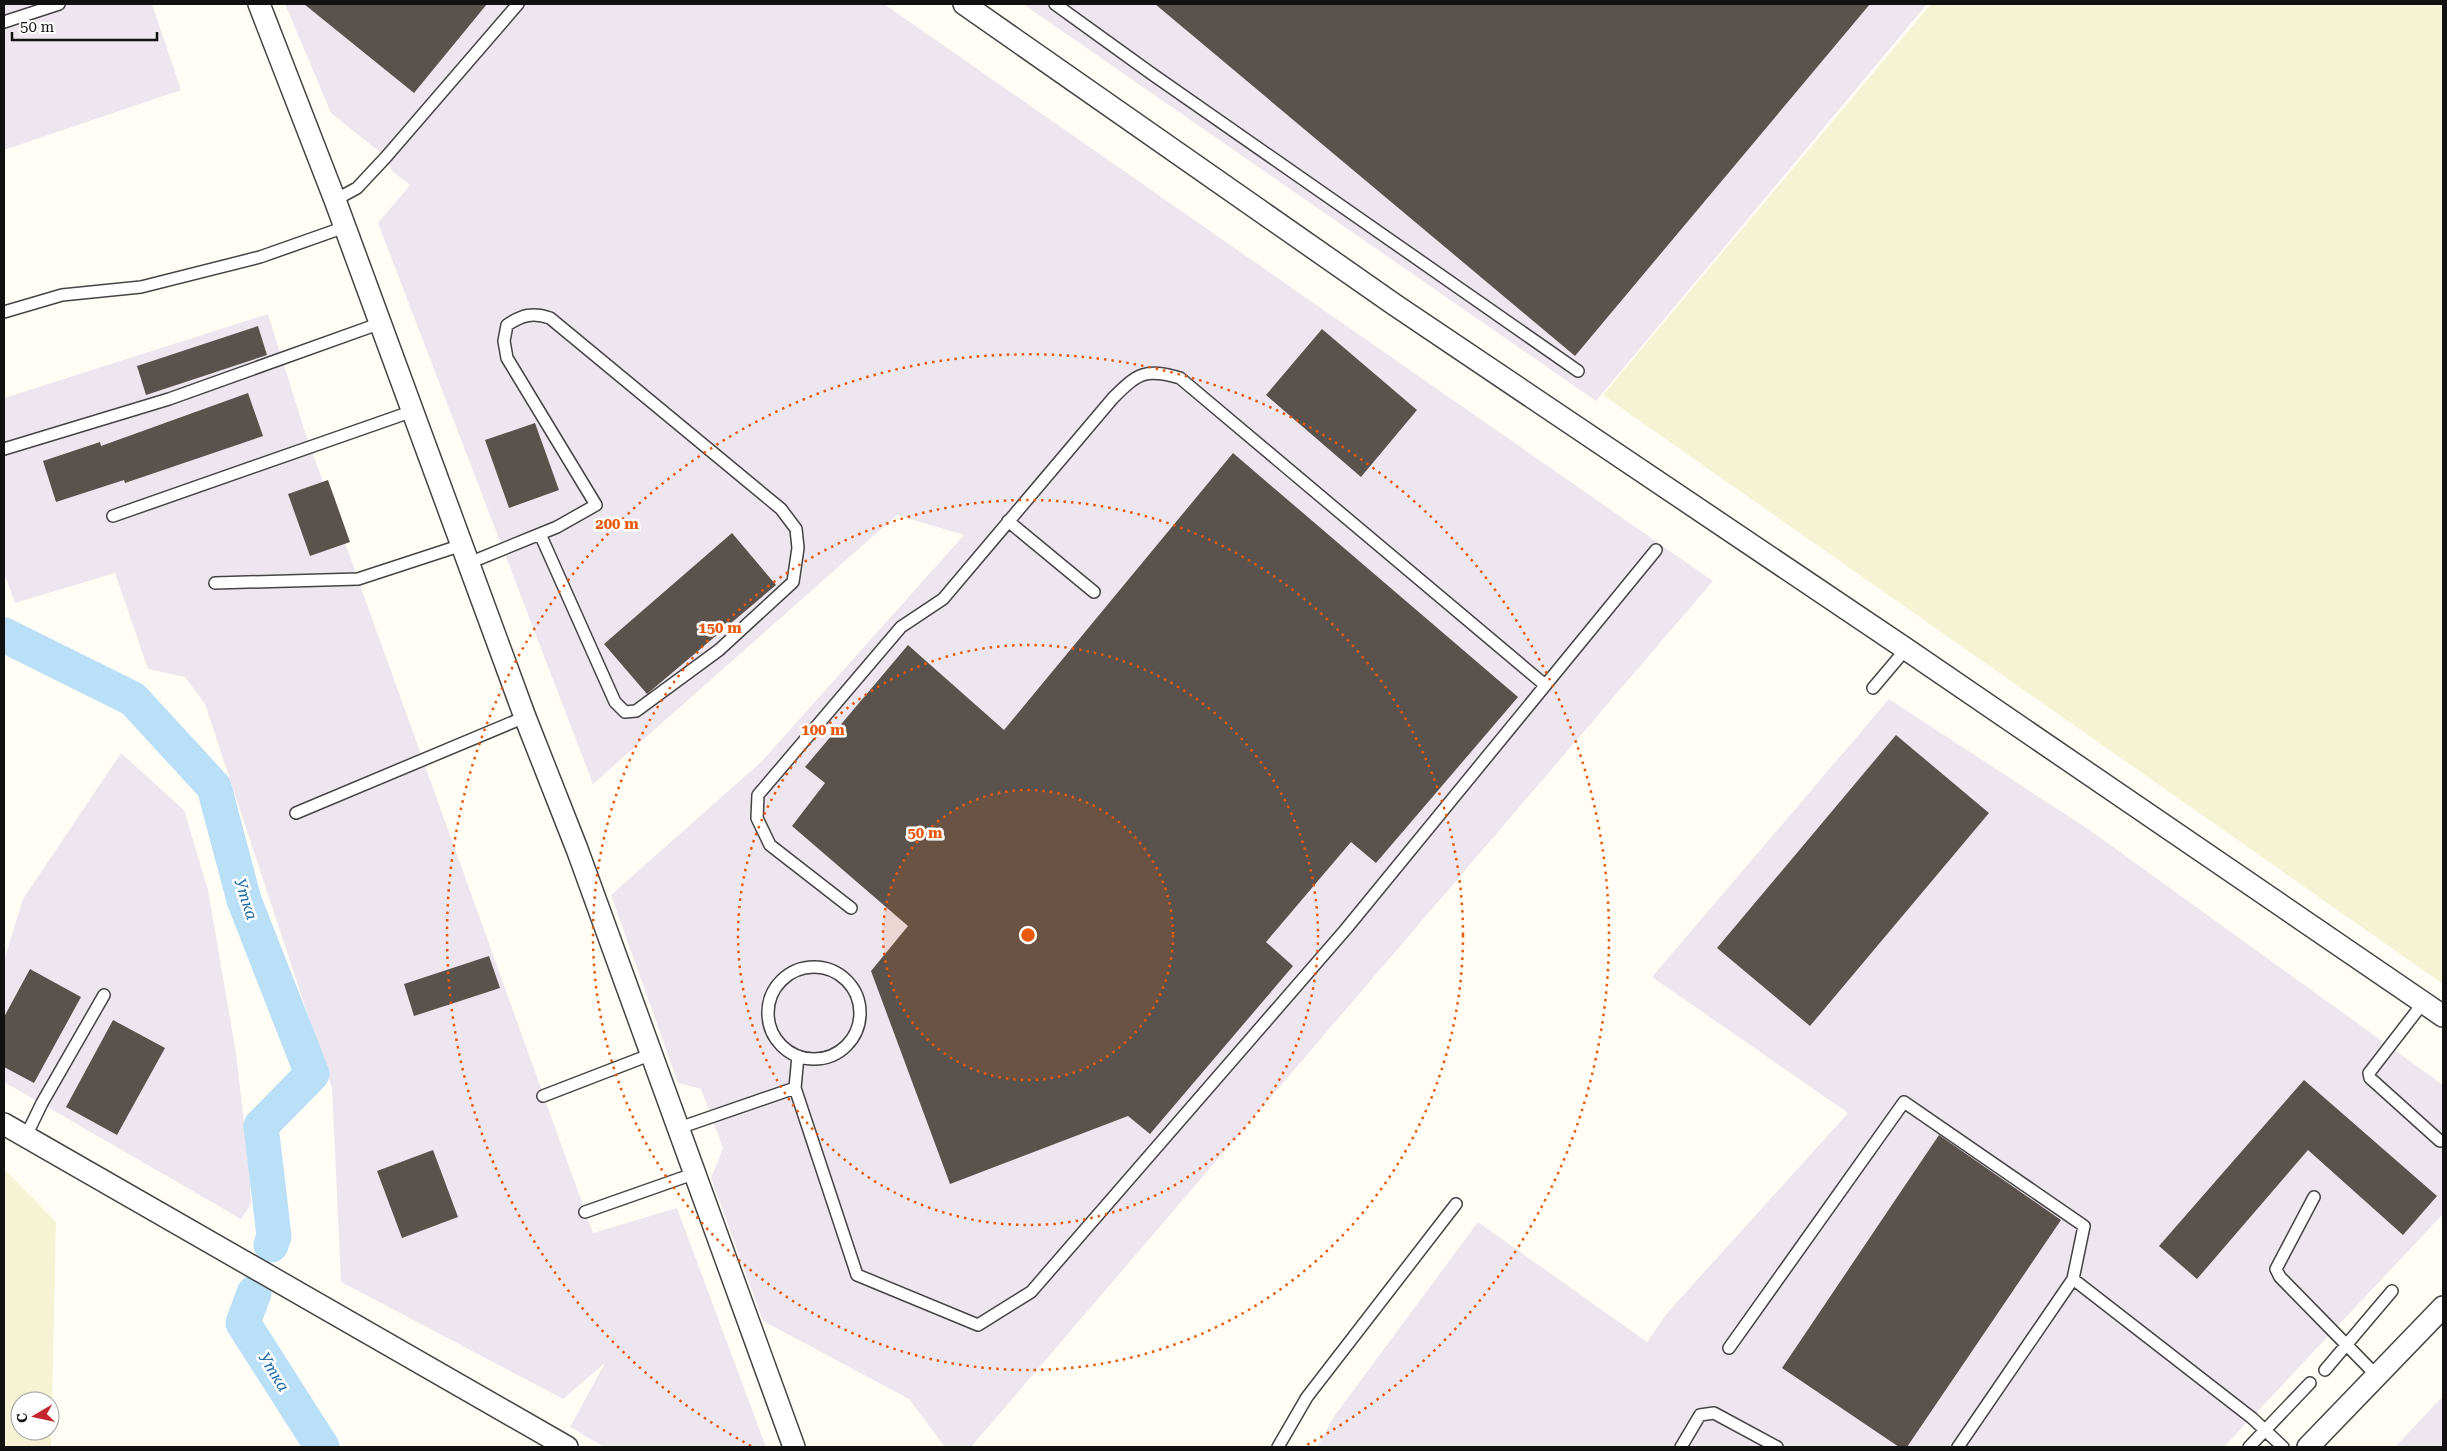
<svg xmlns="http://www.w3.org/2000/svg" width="2447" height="1451" font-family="'Roboto Serif',serif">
  <rect width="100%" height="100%" fill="#fffdf5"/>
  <path fill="#eee6ef" d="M 4,4 L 152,4 L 181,90 L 4,150 Z
    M 285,4 L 884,4 L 1713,581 L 971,1447 L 945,1447 L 909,1399 L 763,1321 L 711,1178 L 723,1148 L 701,1089 L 678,1083 L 611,895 L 761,762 L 964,535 L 897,515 L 593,784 L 378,223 L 410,185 L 392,171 L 386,157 L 331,113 Z
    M 1023,4 L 1927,4 L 1596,401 Z
    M 268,314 L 304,429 L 593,1233 L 677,1208 L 766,1447 L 604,1447 L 570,1427 L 605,1363 L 563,1399 L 341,1282 L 332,1088 L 205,704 L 185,677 L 148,669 L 115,573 L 15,603 L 4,572 L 4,398 Z
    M 1889,699 L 2091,831 L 2443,1085 L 2443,1214 L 2224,1447 L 1317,1447 L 1335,1415 L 1478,1222 L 1647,1342 L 1668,1312 L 1848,1113 L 1652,977 Z
    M 121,753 L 184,810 L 208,890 L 236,1053 L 249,1166 L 251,1204 L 241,1219 L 4,1082 L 4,961 L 23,899 Z
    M 2443,1396 L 2443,1447 L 2395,1447 Z"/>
  <path fill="#f6f3d4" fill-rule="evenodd" d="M 1931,4 L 2443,4 L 2443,984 L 1603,395 Z
    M 4,1169 L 56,1222 L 51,1447 L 4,1447 ZM 20,1401 L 50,1401 L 50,1431 L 20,1431 Z"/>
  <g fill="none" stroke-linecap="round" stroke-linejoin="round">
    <path stroke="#b9e0f7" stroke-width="35" d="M 4,635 L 133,699 L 214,787 L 244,900 L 312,1074 L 261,1126 L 274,1236 L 271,1245
      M 254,1293 L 243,1323 L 322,1447"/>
  </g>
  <path fill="#5a524d" d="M 304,4 L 487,4 L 414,93 Z
    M 1155,4 L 1870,4 L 1575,356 Z
    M 258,326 L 267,355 L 146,395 L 137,366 Z
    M 1322,329 L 1417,410 L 1361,477 L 1266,395 Z
    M 248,393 L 263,436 L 125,483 L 124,480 L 56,502 L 43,461 L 100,442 L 101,446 Z
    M 535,423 L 559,490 L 509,508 L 485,440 Z
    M 1233,453 L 1518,697 L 1376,863 L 1351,842 L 1266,942 L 1293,966 L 1150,1134 L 1128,1116 L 950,1184 L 871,971 L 908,926 L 792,826 L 825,783 L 805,767 L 908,645 L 1004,730 Z
    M 328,480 L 350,542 L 310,556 L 288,494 Z
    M 732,533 L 776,585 L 647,694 L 604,644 Z
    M 1896,735 L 1989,813 L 1810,1026 L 1717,948 Z
    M 489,956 L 500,988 L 414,1016 L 404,984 Z
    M 30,969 L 81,997 L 34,1083 L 4,1067 L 4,1017 Z
    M 113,1020 L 165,1048 L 117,1135 L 66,1107 Z
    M 2304,1080 L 2437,1196 L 2403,1235 L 2308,1150 L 2197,1279 L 2159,1246 Z
    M 1939,1135 L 2061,1220 L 1907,1447 L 1899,1447 L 1782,1368 Z
    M 433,1150 L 458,1217 L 402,1238 L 377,1171 Z"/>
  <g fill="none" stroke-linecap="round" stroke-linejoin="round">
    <defs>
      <path id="lane" d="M 1055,4 L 1152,74 L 1578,371
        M 4,22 L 59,4
        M 335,200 L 357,188 L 386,157 L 518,4
        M 4,312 L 62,295 L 141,287 L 260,257 L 345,227
        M 4,449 L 169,399 L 381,323
        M 113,516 L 413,411
        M 1008,521 L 1094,592
        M 469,563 L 557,527 L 596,505 L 507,358 L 504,341 L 507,325 C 522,315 533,312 550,318 L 781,509 L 796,529 L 798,548 L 793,582 L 719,650 L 636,711 L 625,712 L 615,702 L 540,534
        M 215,583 L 358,579 L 462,545
        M 1873,688 L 1906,649
        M 296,813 L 525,717
        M 851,908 L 770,845 L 757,818 L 758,795 L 901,627 L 943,599 L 1113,398 C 1138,373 1145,368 1180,378 L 1545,685
        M768 1013a46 46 0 1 1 92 0a46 46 0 1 1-92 0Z
        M 2423,1003 L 2369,1073 L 2370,1078 L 2440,1141
        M 798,1056 L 795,1088 L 857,1275 L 978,1325 L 1031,1292 L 1346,929 L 1656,550
        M 543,1096 L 652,1054
        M 679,1128 L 795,1088
        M 26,1136 L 42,1103 L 104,995
        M 2314,1197 L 2276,1269 L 2280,1277 L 2377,1376
        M 585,1212 L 693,1174
        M 2073,1279 L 2252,1418 L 2283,1447
        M 1729,1348 L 1904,1102 L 2084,1226 L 2073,1279 L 1958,1447
        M 2325,1370 L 2392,1291
        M 1278,1447 L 1307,1397 L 1456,1204
        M 1681,1447 L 1700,1415 L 1714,1413 L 1777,1447
        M 2249,1447 L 2310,1383"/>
      <path id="street" d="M 259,4 L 335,200 L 525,717 L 577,849 L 794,1447
        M 964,4 L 1395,305 L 1906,649 L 2443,1016
        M 4,1124 L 567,1447
        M 2308,1447 L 2443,1307"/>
    </defs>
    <use href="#lane" stroke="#444" stroke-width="14"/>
    <use href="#street" stroke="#444" stroke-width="24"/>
    <use href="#lane" stroke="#fff" stroke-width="11"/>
    <use href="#street" stroke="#fff" stroke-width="21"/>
  </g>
  <circle cx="1028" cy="935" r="145" fill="#e8590c" fill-opacity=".12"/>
  <g fill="none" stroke="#e8590c" stroke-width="2.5" stroke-dasharray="2.5 5">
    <circle cx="1028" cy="935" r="145"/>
    <circle cx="1028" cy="935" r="290"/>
    <circle cx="1028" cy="935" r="435"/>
    <path d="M751 1446A581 581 0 1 1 1305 1446"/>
  </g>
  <g text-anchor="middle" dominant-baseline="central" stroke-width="5" stroke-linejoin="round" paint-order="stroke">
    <g font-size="16" font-style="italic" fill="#1768a6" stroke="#fff">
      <text transform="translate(246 899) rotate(72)">Утка</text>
      <text transform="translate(274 1372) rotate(58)">Утка</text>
    </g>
  </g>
  <circle cx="1028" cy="935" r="8" fill="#e8590c" stroke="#fff" stroke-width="2.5"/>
  <g font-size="15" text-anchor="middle" font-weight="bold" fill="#e8590c" stroke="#fff" stroke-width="5" stroke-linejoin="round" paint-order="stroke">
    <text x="617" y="529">200 m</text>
    <text x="720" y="633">150 m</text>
    <text x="823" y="735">100 m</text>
    <text x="925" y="838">50 m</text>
  </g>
  <rect width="2447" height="1451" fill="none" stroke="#111111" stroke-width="10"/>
  <g transform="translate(35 1416) rotate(261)"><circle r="24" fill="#ffffff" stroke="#a0a0a0"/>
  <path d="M0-4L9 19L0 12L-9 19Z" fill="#c4262e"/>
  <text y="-8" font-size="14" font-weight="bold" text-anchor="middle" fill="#111111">С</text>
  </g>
  <path d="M12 32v8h145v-8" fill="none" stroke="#111111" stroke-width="2.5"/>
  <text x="20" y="32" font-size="15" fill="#111111" stroke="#ffffff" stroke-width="4" paint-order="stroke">50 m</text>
</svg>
